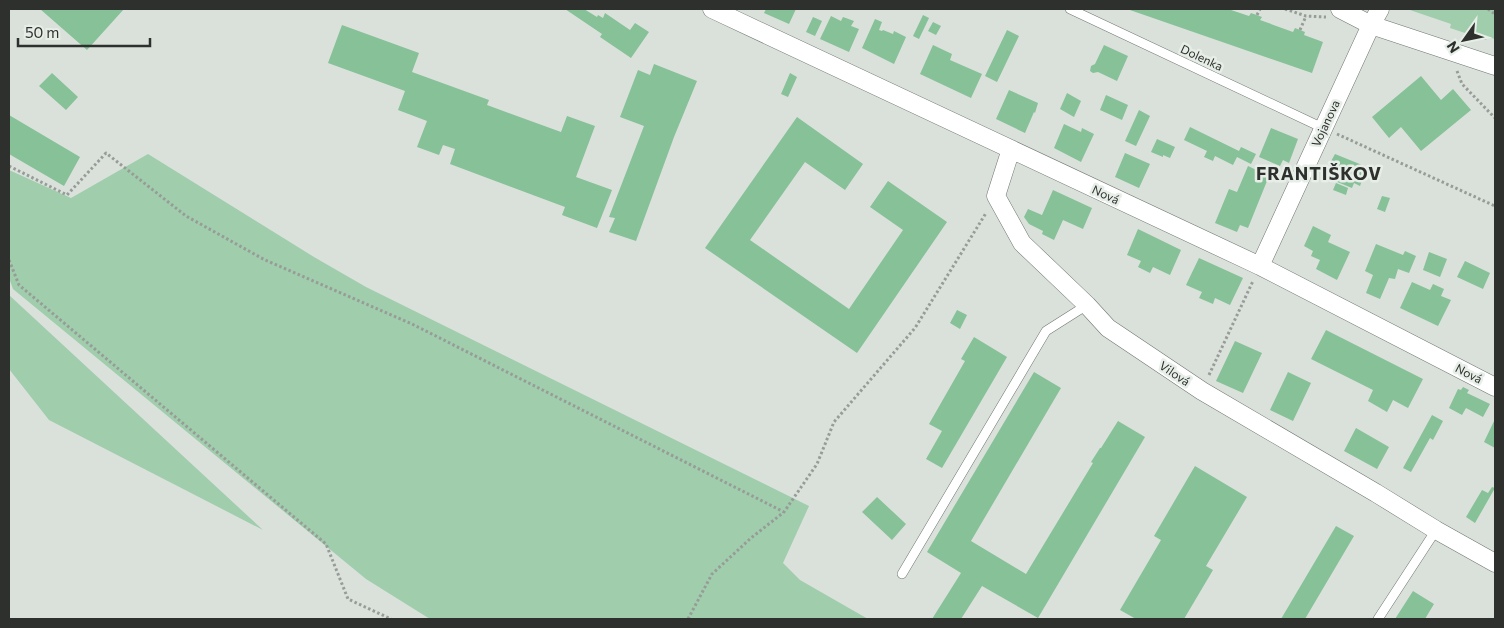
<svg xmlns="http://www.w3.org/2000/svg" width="1504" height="628" font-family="Commissioner,sans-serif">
  <rect width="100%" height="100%" fill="#dae1db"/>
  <path fill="#a0cdac" d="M 1407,9 L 1495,9 L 1495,39 L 1488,37 L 1486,40 L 1450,28 L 1451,24 Z
    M 148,154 L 314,257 L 366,287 L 809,506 L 783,563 L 800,580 L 868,619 L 430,619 L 366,579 L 13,289 L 9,278 L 9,170 L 71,198 Z
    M 9,295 L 263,530 L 49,420 L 9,369 Z"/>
  <path fill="#86c197" d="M 40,9 L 124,9 L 87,50 Z
    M 565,9 L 584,9 L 597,17 L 598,15 L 603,18 L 605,13 L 630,30 L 635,23 L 649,32 L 631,58 L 600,37 L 602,34 Z
    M 766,9 L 796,9 L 789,24 L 764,13 Z
    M 1127,9 L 1228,9 L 1249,16 L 1251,13 L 1262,17 L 1260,20 L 1293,32 L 1295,28 L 1305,32 L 1304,35 L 1323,42 L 1312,73 Z
    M 923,15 L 929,18 L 919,39 L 913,36 Z
    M 831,16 L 841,21 L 843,17 L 854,21 L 851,26 L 859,29 L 849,52 L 820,39 Z
    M 813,17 L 822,21 L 815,36 L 806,32 Z
    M 875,19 L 882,22 L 879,30 L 882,31 L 883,30 L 893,34 L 894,31 L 906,37 L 894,64 L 862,48 Z
    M 933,22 L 941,26 L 936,35 L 928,31 Z
    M 342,25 L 419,53 L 412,72 L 489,100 L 487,105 L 561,132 L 567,116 L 595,126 L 576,177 L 612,190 L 597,228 L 562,215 L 565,207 L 450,164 L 455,149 L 443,145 L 439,155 L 417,147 L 427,121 L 398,110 L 405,91 L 328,63 Z
    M 1007,30 L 1019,36 L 997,82 L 985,76 Z
    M 933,45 L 952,54 L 950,60 L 982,74 L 971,98 L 920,74 Z
    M 1104,45 L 1128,56 L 1117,81 L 1098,72 L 1093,73 L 1090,71 L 1091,66 L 1095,64 Z
    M 654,64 L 697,81 L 674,137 L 636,241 L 609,232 L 615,218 L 609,217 L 644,126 L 620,117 L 638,70 L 650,75 Z
    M 52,73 L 78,97 L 66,110 L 39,86 Z
    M 790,73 L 797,77 L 788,97 L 781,94 Z
    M 1421,76 L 1441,100 L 1453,89 L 1471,110 L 1421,151 L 1401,127 L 1389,138 L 1372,117 Z
    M 1009,90 L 1038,103 L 1035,113 L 1034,112 L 1025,133 L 996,119 Z
    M 1067,93 L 1081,101 L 1074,117 L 1060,109 Z
    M 1106,95 L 1128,105 L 1122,120 L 1100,110 Z
    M 1139,110 L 1150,116 L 1136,146 L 1125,141 Z
    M 9,115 L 80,157 L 64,186 L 9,154 Z
    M 797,117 L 863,164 L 845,190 L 805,162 L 750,240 L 849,309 L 903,230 L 870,207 L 888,181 L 947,222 L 857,353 L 705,248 Z
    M 1064,124 L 1081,132 L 1082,128 L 1094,134 L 1081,162 L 1054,148 Z
    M 1190,127 L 1239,151 L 1241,147 L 1256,154 L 1251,164 L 1237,157 L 1233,165 L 1215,156 L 1213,161 L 1204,157 L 1207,151 L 1184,140 Z
    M 1271,128 L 1298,139 L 1289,163 L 1283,160 L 1280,166 L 1259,157 Z
    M 1157,139 L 1175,147 L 1170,158 L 1163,155 L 1163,157 L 1151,152 Z
    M 1125,153 L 1150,164 L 1139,188 L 1115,177 Z
    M 1335,154 L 1367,167 L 1360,186 L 1354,183 L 1352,188 L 1330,179 L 1332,175 L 1327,173 L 1331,165 L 1330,163 Z
    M 1248,166 L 1269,176 L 1248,228 L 1240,225 L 1237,232 L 1215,223 L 1229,189 L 1237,192 Z
    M 1336,183 L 1348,188 L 1346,195 L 1333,190 Z
    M 1053,190 L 1092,208 L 1083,229 L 1063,220 L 1054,240 L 1042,234 L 1043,231 L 1029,224 L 1024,217 L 1028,209 L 1042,215 Z
    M 1382,196 L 1390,198 L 1385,212 L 1377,209 Z
    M 1313,226 L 1331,235 L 1328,242 L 1350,252 L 1337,280 L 1316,269 L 1320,260 L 1311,256 L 1313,251 L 1304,246 Z
    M 1138,229 L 1181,250 L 1170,275 L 1153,267 L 1150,273 L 1138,267 L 1141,261 L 1127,255 Z
    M 1376,244 L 1403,255 L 1405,251 L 1416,256 L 1409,273 L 1398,269 L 1395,279 L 1389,278 L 1380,299 L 1366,293 L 1373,275 L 1365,271 Z
    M 1429,252 L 1447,259 L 1440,277 L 1423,270 Z
    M 1199,258 L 1243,278 L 1230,305 L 1215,298 L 1213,304 L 1199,298 L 1202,292 L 1186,285 Z
    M 1465,261 L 1490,273 L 1483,289 L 1457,277 Z
    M 1412,282 L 1430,290 L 1433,284 L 1444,289 L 1441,296 L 1451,300 L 1438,326 L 1400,308 Z
    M 957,310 L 967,315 L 960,329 L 950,323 Z
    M 1326,330 L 1423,379 L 1408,408 L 1393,400 L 1387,412 L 1368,401 L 1373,390 L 1311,359 Z
    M 974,337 L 1007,357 L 942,468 L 926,459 L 942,431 L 929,424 L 965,361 L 961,359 Z
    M 1235,341 L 1262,353 L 1243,393 L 1216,381 Z
    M 1034,372 L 1061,388 L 971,541 L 1026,574 L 1093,463 L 1091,462 L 1100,448 L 1101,448 L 1118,421 L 1145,437 L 1038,618 L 982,586 L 961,619 L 932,619 L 961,573 L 927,552 Z
    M 1288,372 L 1311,383 L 1293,421 L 1270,410 Z
    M 1463,387 L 1469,390 L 1467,393 L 1490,404 L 1483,417 L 1466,408 L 1462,415 L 1449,408 L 1458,389 L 1461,390 Z
    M 1432,415 L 1443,421 L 1433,440 L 1430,438 L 1411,472 L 1403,468 Z
    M 1495,419 L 1495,448 L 1484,442 Z
    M 1356,428 L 1389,447 L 1377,469 L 1344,451 Z
    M 1195,466 L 1247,497 L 1206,566 L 1213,570 L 1184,619 L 1136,619 L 1120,610 L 1161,540 L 1154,536 Z
    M 1492,487 L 1495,488 L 1475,523 L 1466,517 L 1482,490 L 1488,493 Z
    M 877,497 L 906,524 L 892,540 L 862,512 Z
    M 1336,526 L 1354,536 L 1305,619 L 1281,619 Z
    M 1413,591 L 1434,604 L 1425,619 L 1395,619 Z"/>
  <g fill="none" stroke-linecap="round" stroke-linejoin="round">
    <defs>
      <path id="service" d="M 1070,9 L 1323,128
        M 902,574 L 1046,331 L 1087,305
        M 1378,619 L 1436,530"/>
      <path id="minor" d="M 712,9 L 1260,266 L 1495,387
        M 1340,9 L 1371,25 L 1495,66
        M 1011,149 L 996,196 L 1022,243 L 1087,305 L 1108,328 L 1202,391 L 1376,493 L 1436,530 L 1495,563
        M 1260,266 L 1371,25 L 1380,9"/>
    </defs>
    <use href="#service" stroke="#707671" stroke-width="10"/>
    <use href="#minor" stroke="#707671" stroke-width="19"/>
    <path stroke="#979c98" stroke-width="3" stroke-dasharray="2.5 2.5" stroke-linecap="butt" d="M 1285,9 L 1306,16 L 1326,17
      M 1488,9 L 1495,14
      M 1257,15 L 1260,9
      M 1300,30 L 1306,16
      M 1457,71 L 1462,84 L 1495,118
      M 1337,134 L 1495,206
      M 9,166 L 67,195 L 106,153 L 186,216 L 265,260 L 412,324 L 784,512
      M 9,260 L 19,285 L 326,544 L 348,599 L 391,619
      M 1209,375 L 1253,281
      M 688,619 L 712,574 L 751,538 L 784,512 L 817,464 L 834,422 L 915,328 L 986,213"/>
    <use href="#service" stroke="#fff" stroke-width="9"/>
    <use href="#minor" stroke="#fff" stroke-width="18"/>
  </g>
  <g text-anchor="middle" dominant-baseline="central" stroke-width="5" stroke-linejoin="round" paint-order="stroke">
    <g font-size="12" fill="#2e302e" stroke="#e7eee8">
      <text transform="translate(1202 57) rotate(25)">Dolenka</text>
      <text transform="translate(1325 123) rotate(-65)">Vojanova</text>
      <text transform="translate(1106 194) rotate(25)">Nová</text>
      <text transform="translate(1175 373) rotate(34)">Vilová</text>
      <text transform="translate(1469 373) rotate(27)">Nová</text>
    </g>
    <g font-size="18" font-weight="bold" letter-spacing="1" fill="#2e302e" stroke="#e7eee8">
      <text x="1319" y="173">FRANTIŠKOV</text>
    </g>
  </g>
  <rect width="1504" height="628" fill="none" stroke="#2e302e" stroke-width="20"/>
  <g transform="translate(1464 40) rotate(237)" stroke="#e7eee8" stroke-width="4" paint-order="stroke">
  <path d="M0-4L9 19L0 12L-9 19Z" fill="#2e302e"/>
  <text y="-8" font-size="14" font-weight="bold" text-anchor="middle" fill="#2e302e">N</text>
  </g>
  <path d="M18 38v8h132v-8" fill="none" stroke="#2e302e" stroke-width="2.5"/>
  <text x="25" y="38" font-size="15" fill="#2e302e" stroke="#e7eee8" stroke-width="4" paint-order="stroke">50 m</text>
</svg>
